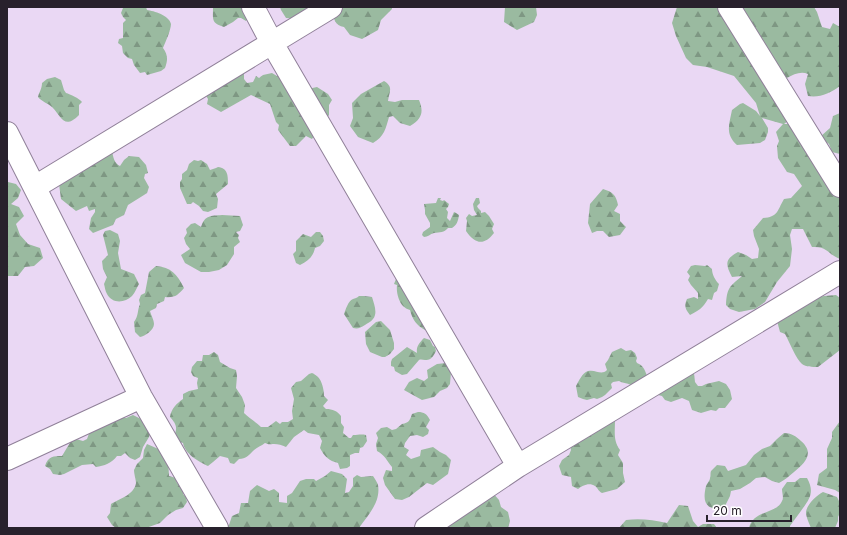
<svg xmlns="http://www.w3.org/2000/svg" width="847" height="535" font-family="Inter,sans-serif">
  <defs>
    <pattern id="forest-firs" width="22" height="20" patternUnits="userSpaceOnUse"><rect width="22" height="20" fill="#9abaa0"/><path d="M5 1l3.5 6h-7zM16 11l3.5 6h-7z" fill="#7e9783"/></pattern>
  </defs>
  <rect width="100%" height="100%" fill="#ead8f4"/>
  <path fill="url(#forest-firs)" d="M 120,7 L 146,7 L 147,10 C 154,11 169,15 171,24 C 171,30 165,43 163,48 C 168,55 168,60 165,68 L 161,71 L 147,75 L 145,72 L 140,73 L 134,65 L 132,59 L 128,58 L 123,53 L 122,46 L 118,43 L 119,39 L 123,38 L 123,23 L 126,20 L 123,17 L 121,13 L 123,8 Z
    M 215,7 L 259,7 L 246,21 L 241,18 L 238,18 L 233,22 L 224,27 C 211,23 213,20 213,8 Z
    M 280,7 L 326,7 L 300,19 L 286,18 L 281,10 Z
    M 338,7 L 392,7 L 392,9 L 381,20 L 378,30 L 362,39 L 350,35 L 344,27 C 335,26 333,18 333,10 Z
    M 505,7 L 536,7 L 537,15 L 534,22 L 517,30 L 504,22 Z
    M 677,7 L 691,7 L 693,8 L 694,7 L 719,7 L 792,118 L 784,124 L 793,124 L 814,163 L 816,169 L 826,169 L 840,194 L 840,259 C 827,254 828,246 812,247 L 803,229 L 792,229 L 790,235 L 792,249 L 790,266 L 777,282 L 765,302 L 755,309 L 739,312 L 730,309 L 726,305 C 727,288 729,287 742,276 L 732,277 C 725,264 725,259 738,252 L 746,255 L 752,259 L 758,258 L 759,249 L 754,236 L 753,230 L 763,218 C 778,217 777,211 784,199 L 791,198 L 802,186 L 794,174 L 787,172 L 778,158 L 777,146 L 779,141 L 776,132 L 783,124 L 762,118 L 768,128 L 768,132 L 765,140 L 760,143 L 737,145 C 725,134 729,125 732,110 L 740,104 L 743,103 L 756,111 L 760,116 L 756,103 L 734,76 L 707,67 L 693,65 L 686,58 L 676,36 L 672,23 Z
    M 744,7 L 814,7 L 817,12 L 822,27 L 830,29 L 833,23 L 840,27 L 840,86 C 830,93 820,98 808,96 L 805,84 L 808,74 C 801,71 794,74 787,78 L 770,59 L 744,16 Z
    M 244,72 L 244,79 L 247,83 L 253,82 L 256,76 L 259,78 L 263,75 L 272,73 L 277,76 L 308,89 L 317,87 L 328,94 L 332,100 L 329,105 L 329,115 L 312,139 L 306,136 L 296,146 L 290,146 L 278,130 L 279,125 L 276,122 L 270,104 L 251,95 L 221,112 L 207,104 L 208,99 L 202,89 Z
    M 55,77 L 61,80 L 64,90 L 66,93 C 70,94 80,99 82,102 L 79,105 L 79,115 C 64,130 62,117 52,107 C 48,103 42,102 38,97 C 39,92 42,89 42,83 L 47,79 Z
    M 384,81 C 394,87 389,92 388,101 L 395,102 L 402,100 L 419,100 C 424,112 422,119 410,126 L 400,123 L 393,116 L 389,117 C 386,128 384,137 373,143 L 358,137 L 350,126 L 353,118 L 352,103 L 361,94 Z
    M 840,113 L 840,154 L 832,152 L 829,144 L 820,137 L 830,128 L 833,116 Z
    M 112,150 C 113,157 114,163 120,166 L 124,160 L 129,156 L 139,157 L 146,165 L 148,173 L 145,174 L 144,178 L 149,187 L 147,193 L 144,195 L 128,205 L 124,215 L 116,219 L 113,225 L 93,233 L 89,229 L 91,218 L 95,212 L 95,209 L 89,211 L 87,206 L 76,211 L 61,199 L 59,184 Z
    M 194,160 L 198,161 L 201,160 L 207,164 L 210,170 L 216,168 L 218,167 C 228,168 228,176 228,184 L 216,194 L 218,199 L 217,208 L 208,212 L 203,211 L 199,206 L 193,202 L 191,204 L 187,204 L 180,188 L 180,182 L 182,179 L 182,174 L 187,170 L 189,164 Z
    M 8,182 L 16,184 L 21,190 L 18,198 L 11,204 L 19,207 L 24,216 L 16,224 L 20,235 L 28,244 L 40,248 L 43,258 L 34,266 L 25,267 L 18,276 L 8,276 L 7,278 L 7,183 Z
    M 603,189 C 613,192 616,195 618,205 L 614,211 L 620,214 L 620,221 L 626,227 L 620,235 L 609,237 L 603,231 L 597,231 L 592,233 L 588,223 L 590,204 Z
    M 438,198 L 441,198 L 440,200 L 443,201 L 444,200 L 449,204 L 448,207 L 446,209 L 448,212 L 447,218 L 450,221 L 454,212 L 456,213 L 459,215 C 458,221 457,225 452,228 L 448,228 C 444,233 440,232 434,233 C 430,234 428,237 424,237 L 422,235 L 423,232 L 430,227 L 430,223 L 425,214 L 425,210 L 424,204 L 436,203 Z
    M 476,198 L 479,198 L 480,203 L 477,206 L 478,208 L 481,211 L 481,213 L 485,212 L 489,216 L 494,224 L 492,229 L 494,233 C 484,246 475,244 466,231 L 467,221 L 466,218 L 469,214 L 472,216 L 477,215 L 474,210 L 473,204 Z
    M 222,215 L 240,216 L 243,225 L 240,231 L 236,232 L 239,235 L 238,238 L 240,242 L 234,247 L 234,254 L 227,265 L 219,270 L 209,272 L 201,272 L 185,263 L 181,255 L 190,249 L 186,244 L 184,238 L 187,233 L 186,229 L 191,224 L 195,223 L 201,227 C 205,215 210,216 222,215 Z
    M 110,230 L 118,234 L 120,241 L 118,253 L 121,269 L 134,274 L 139,284 C 137,287 135,293 132,296 C 125,303 112,304 107,294 C 105,291 105,287 104,284 L 107,277 L 103,269 L 102,261 L 108,255 L 103,235 L 105,231 Z
    M 316,232 L 320,232 L 323,236 L 324,241 L 320,246 L 315,248 C 313,257 308,261 300,265 L 296,263 L 293,254 L 296,251 L 296,241 L 303,234 L 311,237 Z
    M 695,265 L 705,266 L 707,265 L 712,269 C 712,274 715,280 719,284 L 717,291 L 714,293 L 712,300 L 708,299 C 703,308 698,311 690,315 C 685,309 684,306 687,299 L 694,297 L 698,299 L 698,293 L 691,285 L 688,280 L 690,276 L 687,272 L 691,266 Z
    M 156,266 C 171,267 177,274 184,288 C 178,295 175,298 165,297 L 164,301 L 157,304 L 156,308 L 150,311 C 151,315 154,320 154,324 C 154,330 145,336 140,337 L 135,332 L 134,322 C 139,315 137,311 140,304 L 139,300 L 141,295 L 145,293 L 149,272 Z
    M 399,277 L 429,327 L 425,330 C 417,326 412,319 410,310 C 407,309 405,308 403,306 C 399,302 396,292 397,285 L 394,284 L 396,279 Z
    M 836,295 L 840,298 L 840,350 L 818,367 C 812,367 806,367 802,364 C 796,359 789,341 785,334 L 780,332 L 776,317 L 808,299 L 824,296 Z
    M 359,296 L 364,296 L 372,297 C 374,304 378,313 373,319 C 371,322 367,323 365,325 C 360,328 358,329 353,328 L 344,314 C 346,309 348,301 353,299 C 355,298 357,298 359,296 Z
    M 381,321 L 390,330 L 394,343 L 394,349 L 390,354 L 385,357 L 382,357 L 370,352 L 366,344 L 365,332 L 376,322 Z
    M 424,338 L 430,340 L 433,346 L 435,347 L 436,351 C 434,355 431,361 425,360 C 423,360 421,359 419,360 L 407,374 L 402,375 L 395,371 L 394,367 L 391,366 L 391,362 L 392,359 L 407,347 L 417,353 C 416,347 419,343 424,338 Z
    M 621,348 L 626,351 L 631,350 L 635,353 L 637,358 L 636,361 L 637,363 C 643,365 645,370 647,376 L 642,382 L 640,380 L 631,385 C 627,383 622,383 619,381 L 613,382 L 611,384 L 612,388 L 605,395 L 602,397 L 597,399 L 594,398 L 587,400 L 583,399 L 578,397 L 576,386 C 579,381 582,373 588,371 C 596,369 601,376 607,370 L 605,364 L 608,360 L 612,352 Z
    M 214,352 L 218,355 L 220,362 L 230,368 L 236,370 L 237,376 L 236,388 L 242,397 L 245,405 L 244,413 C 249,418 256,422 261,427 L 268,427 L 276,421 L 280,424 L 282,422 L 288,422 L 293,419 L 292,411 L 294,399 L 291,388 L 296,382 L 301,381 L 309,374 L 312,373 C 313,373 317,376 318,377 C 322,381 324,390 324,396 L 328,400 L 323,406 L 326,409 C 333,409 337,411 341,416 L 341,423 L 344,427 L 343,433 L 349,438 L 351,438 L 353,435 C 358,435 361,434 366,435 L 367,441 L 363,447 L 360,448 L 359,453 L 355,453 L 350,455 L 350,466 L 347,468 L 340,469 L 338,463 C 329,461 324,456 320,448 L 322,441 L 319,435 L 308,433 L 304,430 L 294,437 L 286,447 C 282,445 278,444 274,444 C 270,444 269,445 265,443 C 261,446 256,448 253,451 C 249,455 246,459 239,459 L 234,464 L 230,463 L 228,458 L 220,456 L 213,462 L 208,466 C 199,462 185,454 183,443 L 177,441 L 174,436 C 178,427 176,424 170,417 C 171,409 177,403 183,399 L 183,394 L 189,391 L 198,389 L 197,383 L 198,378 L 193,376 L 191,372 L 192,367 L 197,361 L 202,361 L 203,355 L 209,355 Z
    M 446,363 L 451,372 L 450,384 L 447,388 L 440,391 L 434,397 L 422,400 L 404,390 L 409,382 L 417,378 L 424,381 L 428,378 L 427,370 L 437,364 Z
    M 690,369 L 694,373 L 695,382 L 698,386 L 702,386 L 706,384 L 719,381 L 726,384 L 730,390 L 732,399 L 725,408 L 719,408 L 716,411 L 711,410 L 701,413 L 692,410 L 689,401 L 682,398 L 671,402 L 665,400 L 662,396 L 654,394 Z
    M 418,412 C 424,412 427,414 430,420 L 426,427 L 429,430 L 428,434 L 423,437 L 417,435 L 410,436 L 405,443 L 404,447 L 409,450 L 406,455 L 411,459 L 420,456 L 421,450 L 433,447 L 440,452 L 446,455 L 451,460 L 448,474 L 433,485 L 427,483 L 409,497 L 402,500 L 395,499 L 385,485 L 383,478 L 386,470 L 392,471 L 392,467 C 386,460 386,456 377,451 L 376,444 L 378,438 L 376,433 L 381,428 L 387,427 L 392,430 L 396,429 L 402,424 C 409,423 410,420 412,414 Z
    M 133,415 L 143,420 L 149,428 L 150,434 L 149,437 L 143,447 L 140,457 L 135,460 L 130,458 L 125,453 L 121,456 L 117,456 C 112,463 104,466 96,467 L 93,464 L 82,465 L 64,474 L 60,475 L 53,474 L 50,469 L 45,466 C 48,456 54,456 62,456 L 71,441 L 76,439 L 83,441 L 87,439 L 91,428 L 121,417 L 126,418 Z
    M 615,420 C 615,431 613,441 620,450 L 618,455 L 623,463 L 623,473 L 625,482 L 617,489 L 602,493 C 598,491 598,488 595,486 C 589,482 582,486 578,489 L 572,486 L 571,477 L 562,475 L 559,466 L 562,460 L 569,455 L 571,450 L 570,445 Z
    M 840,421 L 840,493 L 835,490 L 817,485 L 819,474 L 827,468 L 827,449 L 832,438 L 832,432 Z
    M 784,433 C 791,433 796,436 801,441 C 815,453 805,463 794,472 C 789,476 785,480 779,483 L 772,481 L 765,477 L 756,478 L 750,483 L 740,489 L 731,491 L 730,496 L 723,510 C 706,509 702,503 706,486 C 707,483 710,481 710,478 C 711,476 710,473 711,471 L 717,465 L 725,466 L 728,471 L 746,465 L 754,455 L 762,449 L 770,446 L 777,439 Z
    M 147,444 L 163,451 L 168,458 L 169,476 L 176,478 L 177,483 L 184,487 L 183,494 L 186,497 L 187,502 L 183,508 L 176,510 L 168,515 L 160,523 L 146,528 L 123,528 L 121,527 L 116,528 L 112,525 L 107,517 L 110,513 L 111,504 C 119,499 134,495 136,483 C 136,480 134,474 134,470 L 137,464 L 143,458 L 144,450 Z
    M 331,471 L 342,474 L 347,479 L 345,493 L 349,492 L 353,486 L 353,478 L 357,475 L 361,477 L 373,476 C 375,479 377,482 378,485 C 381,502 368,515 359,528 L 225,528 L 224,526 L 229,525 L 232,516 L 239,513 L 241,503 L 248,503 L 250,491 L 257,485 L 269,491 L 274,489 L 279,493 L 279,502 L 287,503 L 287,496 L 292,493 L 300,481 L 306,479 L 314,479 L 316,481 L 325,476 Z
    M 800,478 L 807,478 C 814,491 811,497 803,508 C 799,514 794,520 790,526 L 790,528 L 749,528 C 753,510 777,514 782,501 C 784,498 782,493 782,489 L 787,482 L 795,482 Z
    M 492,492 L 499,500 L 501,507 L 508,512 L 510,521 L 508,528 L 438,528 Z
    M 823,492 L 837,497 L 840,503 L 840,513 L 838,517 L 838,521 L 835,528 L 811,528 C 809,523 806,517 806,512 C 807,504 817,495 823,492 Z
    M 679,505 L 688,506 L 693,521 L 698,527 L 703,524 L 714,524 L 717,528 L 619,528 L 626,520 C 640,518 653,520 667,523 Z"/>
  <g fill="none" stroke-linecap="round" stroke-linejoin="round">
    <defs>
      <path id="street" d="M 253,7 L 272,43 L 518,466
        M 729,7 L 840,186
        M 7,133 L 141,397 L 217,528
        M 35,187 L 331,7
        M 7,459 L 141,397
        M 426,528 L 518,466 L 840,272"/>
    </defs>
    <use href="#street" stroke="#908099" stroke-width="24"/>
    <use href="#street" stroke="#fff" stroke-width="22"/>
  </g>
  <rect width="847" height="535" fill="none" stroke="#28212c" stroke-width="16"/>
  <path d="M707 515v6h84v-6" fill="none" stroke="#28212c" stroke-width="2"/>
  <text x="713" y="515" font-size="12" fill="#28212c" stroke="#ffffff" stroke-width="3" paint-order="stroke">20 m</text>
</svg>
